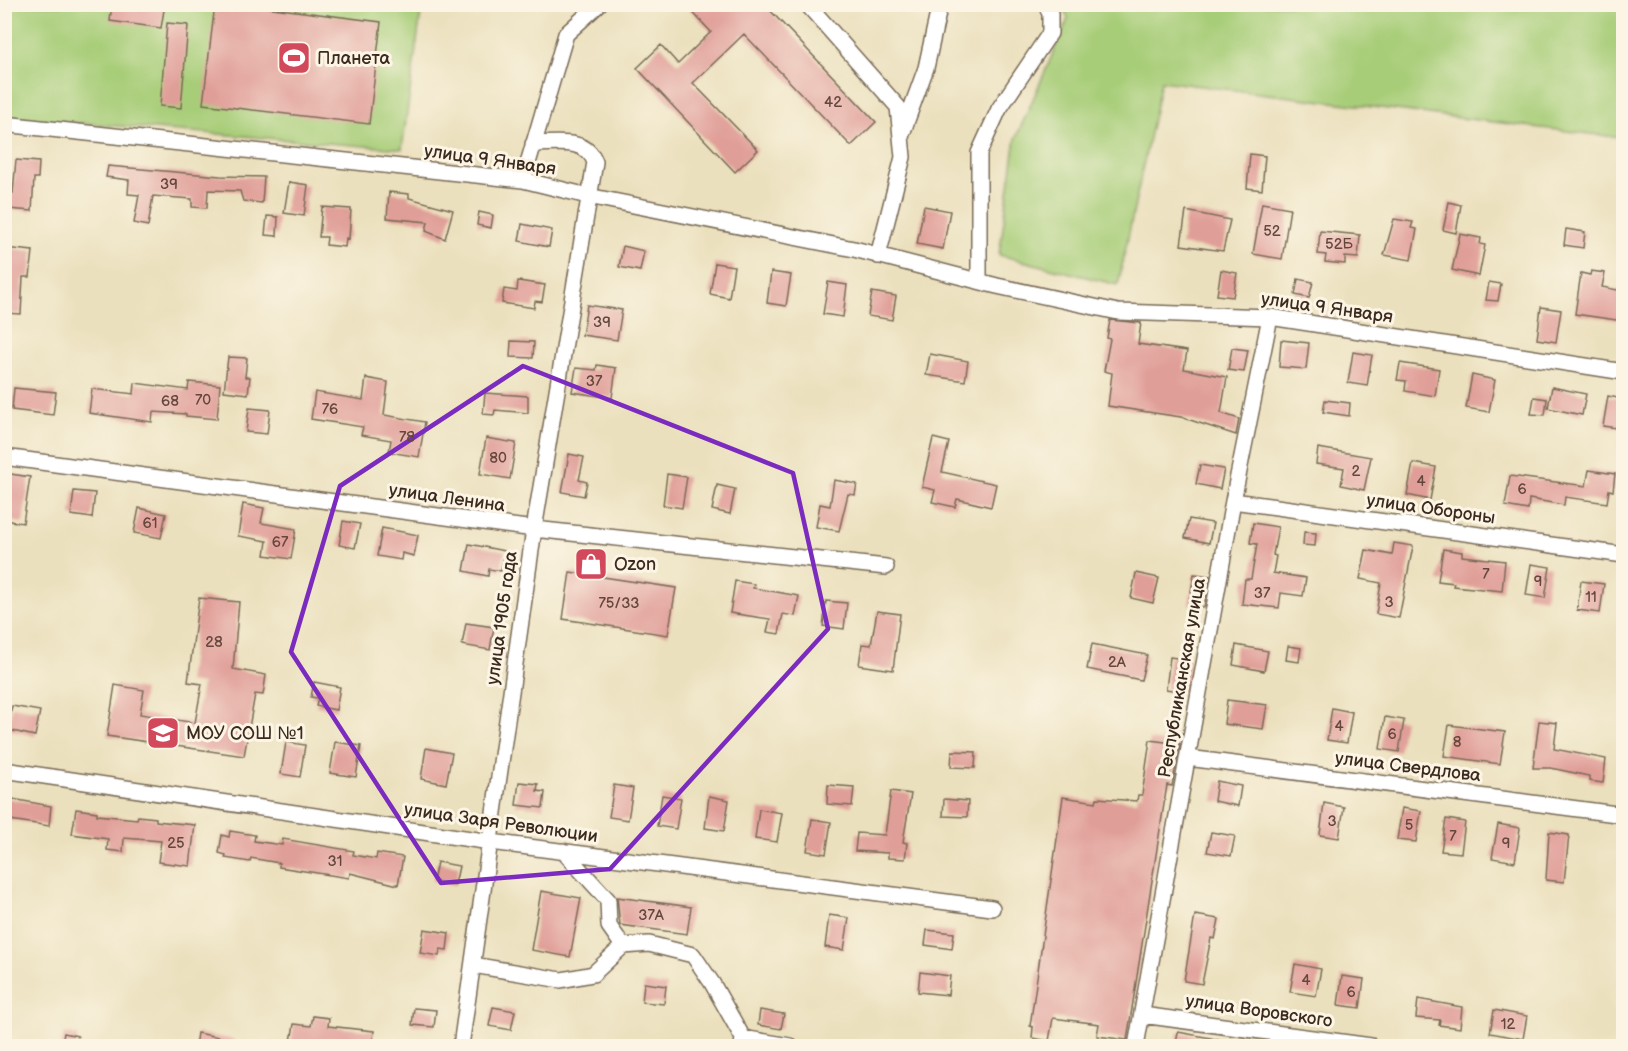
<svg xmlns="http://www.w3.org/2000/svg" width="1628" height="1051" font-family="'Balsamiq Sans',sans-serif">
  <rect width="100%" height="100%" fill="#fcf5e5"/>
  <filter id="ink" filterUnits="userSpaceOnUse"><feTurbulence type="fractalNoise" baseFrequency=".0167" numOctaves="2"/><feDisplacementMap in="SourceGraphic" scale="12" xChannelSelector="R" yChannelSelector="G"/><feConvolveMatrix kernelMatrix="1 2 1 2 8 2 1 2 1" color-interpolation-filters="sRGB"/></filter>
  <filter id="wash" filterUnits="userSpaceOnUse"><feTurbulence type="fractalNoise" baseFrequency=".008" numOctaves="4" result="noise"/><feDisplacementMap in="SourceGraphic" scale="24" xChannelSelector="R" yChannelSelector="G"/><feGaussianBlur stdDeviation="1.35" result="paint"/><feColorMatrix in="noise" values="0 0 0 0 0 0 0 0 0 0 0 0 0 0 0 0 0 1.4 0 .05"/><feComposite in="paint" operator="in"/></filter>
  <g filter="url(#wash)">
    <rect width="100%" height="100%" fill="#ebe0bd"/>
    <path fill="#a7cd78" stroke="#717c4b" stroke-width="1.5" d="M 5,5 L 422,5 L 402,149 L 5,117 Z
      M 1063,5 L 1623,5 L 1623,138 L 1161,81 L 1118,285 L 999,255 L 1016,138 L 1068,19 Z"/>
    <g id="blocks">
      <path fill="#e09e98" d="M 112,4 L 165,4 L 161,28 L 110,21 Z
        M 215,4 L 241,4 L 381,22 L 369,124 L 203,104 Z
        M 685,4 L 764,4 L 876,122 L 851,146 L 744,34 L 693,83 L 758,150 L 735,172 L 637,68 L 661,45 L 678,64 L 711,32 Z
        M 167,23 L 188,25 L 181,108 L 160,106 Z
        M 1250,154 L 1265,156 L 1262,190 L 1247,188 Z
        M 16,160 L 39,162 L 38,178 L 34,178 L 32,211 L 8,209 L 9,193 L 13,193 Z
        M 108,166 L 220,176 L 264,177 L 262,203 L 243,201 L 240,191 L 208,190 L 207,208 L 192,207 L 192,199 L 153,196 L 148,226 L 134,223 L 139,195 L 128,194 L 129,180 L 106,177 Z
        M 289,182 L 308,185 L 304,216 L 284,213 Z
        M 389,192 L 409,194 L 409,198 L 453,210 L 445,239 L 426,231 L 428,222 L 387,218 Z
        M 1449,202 L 1461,205 L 1456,233 L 1443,230 Z
        M 1262,203 L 1290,208 L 1282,259 L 1253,254 Z
        M 924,206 L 950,211 L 943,249 L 917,244 Z
        M 322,207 L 351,209 L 349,239 L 346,238 L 345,247 L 326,245 L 327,237 L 319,237 Z
        M 1186,211 L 1230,220 L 1223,251 L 1181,245 Z
        M 479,212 L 493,215 L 491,228 L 477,225 Z
        M 267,216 L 278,217 L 277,236 L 265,235 Z
        M 1394,219 L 1413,222 L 1411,228 L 1417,229 L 1411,260 L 1384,255 Z
        M 522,224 L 552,230 L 549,247 L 519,241 Z
        M 1566,229 L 1585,232 L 1583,248 L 1564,245 Z
        M 1320,231 L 1360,235 L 1358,258 L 1345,257 L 1345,264 L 1325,262 L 1326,255 L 1318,254 Z
        M 1460,234 L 1481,238 L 1480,244 L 1485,245 L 1479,276 L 1452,270 Z
        M 623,246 L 644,251 L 640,271 L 619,267 Z
        M 4,248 L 33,251 L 30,277 L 23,277 L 21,314 L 4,313 Z
        M 715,263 L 734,266 L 729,298 L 710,294 Z
        M 1221,270 L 1237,273 L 1233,297 L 1217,295 Z
        M 1591,271 L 1605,273 L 1602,287 L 1623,291 L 1623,321 L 1575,314 L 1581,273 L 1590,275 Z
        M 771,272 L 791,275 L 786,306 L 767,303 Z
        M 1298,279 L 1313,282 L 1309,298 L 1295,295 Z
        M 518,281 L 545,285 L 542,302 L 535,301 L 534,308 L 502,303 L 504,289 L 517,291 Z
        M 828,282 L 847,285 L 843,317 L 823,314 Z
        M 1489,282 L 1501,284 L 1498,301 L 1486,300 Z
        M 872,292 L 896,296 L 892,320 L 868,316 Z
        M 587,305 L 622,310 L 617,340 L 582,335 Z
        M 1541,307 L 1561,310 L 1556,342 L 1537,339 Z
        M 1110,320 L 1141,323 L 1138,344 L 1187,351 L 1184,369 L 1227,377 L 1221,413 L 1239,419 L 1236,435 L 1181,417 L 1108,406 L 1112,373 L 1104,371 L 1110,339 L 1107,338 Z
        M 1281,340 L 1309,343 L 1306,369 L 1279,367 Z
        M 511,341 L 534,342 L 533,358 L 510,357 Z
        M 1232,348 L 1248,350 L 1244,372 L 1228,370 Z
        M 1353,352 L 1372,355 L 1367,386 L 1348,383 Z
        M 930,354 L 968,361 L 965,381 L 926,375 Z
        M 228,357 L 247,358 L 245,377 L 250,377 L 248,394 L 224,391 Z
        M 1400,363 L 1439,369 L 1435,396 L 1405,391 L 1406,381 L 1397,380 Z
        M 597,365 L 616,368 L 612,398 L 572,392 L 576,368 L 596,370 Z
        M 1472,375 L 1495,380 L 1489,412 L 1466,408 Z
        M 366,378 L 388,382 L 384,415 L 425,422 L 419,457 L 389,452 L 391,440 L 361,435 L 363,427 L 311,419 L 315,392 L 363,400 Z
        M 189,382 L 220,385 L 217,419 L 186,416 L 186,414 L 153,412 L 152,422 L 89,413 L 92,389 L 134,394 L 135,383 L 188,390 Z
        M 1552,387 L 1586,394 L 1582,415 L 1548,408 Z
        M 14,388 L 56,392 L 53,415 L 12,410 Z
        M 485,393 L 528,396 L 528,413 L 495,410 L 494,415 L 483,414 Z
        M 1608,396 L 1623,399 L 1623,429 L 1603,426 Z
        M 1534,397 L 1547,399 L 1545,415 L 1531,414 Z
        M 1325,400 L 1350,403 L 1349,416 L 1323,412 Z
        M 249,408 L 270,410 L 267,434 L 246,432 Z
        M 486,438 L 516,443 L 510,479 L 480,474 Z
        M 933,438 L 949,442 L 942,472 L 996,484 L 991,507 L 957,499 L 955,507 L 932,502 L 935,490 L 922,487 Z
        M 1318,448 L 1371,457 L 1364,490 L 1341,485 L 1344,468 L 1316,464 Z
        M 569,454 L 584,457 L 579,480 L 587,482 L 584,496 L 562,492 Z
        M 1413,463 L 1436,467 L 1430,500 L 1407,495 Z
        M 1200,465 L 1224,469 L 1220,489 L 1196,484 Z
        M 1589,470 L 1615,474 L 1613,491 L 1609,490 L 1607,503 L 1565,497 L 1564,505 L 1529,499 L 1528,510 L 1505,506 L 1510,476 L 1586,486 Z
        M 4,473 L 30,477 L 23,523 L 4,520 Z
        M 667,474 L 687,477 L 682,508 L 663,505 Z
        M 834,480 L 857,484 L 855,495 L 848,494 L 839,531 L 816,527 L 820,504 L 830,506 Z
        M 717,485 L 735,489 L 730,514 L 712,510 Z
        M 74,491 L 95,493 L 92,518 L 71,515 Z
        M 243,504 L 264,508 L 261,523 L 296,529 L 291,559 L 265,555 L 267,541 L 238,536 Z
        M 139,508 L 166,514 L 161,538 L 134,533 Z
        M 1189,519 L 1213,523 L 1209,543 L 1185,538 Z
        M 343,521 L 360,524 L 355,548 L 339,545 Z
        M 1253,523 L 1278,527 L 1273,555 L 1276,556 L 1273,573 L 1306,578 L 1303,596 L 1281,593 L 1279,608 L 1242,604 L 1245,579 L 1251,579 L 1257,544 L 1250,543 Z
        M 382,528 L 418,535 L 414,556 L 402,553 L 401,560 L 377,556 Z
        M 1304,532 L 1316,533 L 1315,546 L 1303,545 Z
        M 1394,543 L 1413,546 L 1399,618 L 1376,614 L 1381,583 L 1360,579 L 1366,550 L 1392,555 Z
        M 469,544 L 505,551 L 501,571 L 489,569 L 488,576 L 464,571 Z
        M 1443,549 L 1462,552 L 1462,556 L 1505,561 L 1502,591 L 1453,586 L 1454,583 L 1438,581 Z
        M 1531,564 L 1550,567 L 1545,598 L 1526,595 Z
        M 570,572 L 676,588 L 668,635 L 563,619 Z
        M 1136,573 L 1159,578 L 1153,603 L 1131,598 Z
        M 1194,574 L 1210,576 L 1204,607 L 1189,605 Z
        M 735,581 L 754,584 L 753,588 L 799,596 L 795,616 L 783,614 L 779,634 L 767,632 L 770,619 L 730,613 Z
        M 1581,581 L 1604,584 L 1600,613 L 1577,610 Z
        M 199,598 L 239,602 L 233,669 L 266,675 L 263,695 L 255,694 L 244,756 L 107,736 L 115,685 L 144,690 L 140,714 L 195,723 L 202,684 L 188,682 Z
        M 826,601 L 847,603 L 844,629 L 823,626 Z
        M 877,611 L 900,614 L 893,670 L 859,665 L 862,644 L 871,645 Z
        M 466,623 L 494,627 L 490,650 L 462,645 Z
        M 1092,644 L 1147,655 L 1141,680 L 1087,669 Z
        M 1236,645 L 1268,651 L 1264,671 L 1233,665 Z
        M 1288,646 L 1301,648 L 1299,662 L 1286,660 Z
        M 1170,657 L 1190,660 L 1185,692 L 1166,689 Z
        M 314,682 L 340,687 L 336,710 L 316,706 L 318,698 L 311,697 Z
        M 1227,700 L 1267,705 L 1263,729 L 1224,724 Z
        M 12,706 L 40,711 L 35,736 L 8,730 Z
        M 1332,708 L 1352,712 L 1347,743 L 1327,740 Z
        M 1385,717 L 1404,720 L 1399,752 L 1380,749 Z
        M 1539,721 L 1557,723 L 1554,749 L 1606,759 L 1603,783 L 1589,781 L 1589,776 L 1551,768 L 1533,768 Z
        M 1449,725 L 1505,732 L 1500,764 L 1444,756 Z
        M 1150,740 L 1180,744 L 1172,786 L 1167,785 L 1127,1040 L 1097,1036 L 1099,1024 L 1053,1018 L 1049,1041 L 1032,1038 L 1033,1027 L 1030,1026 L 1063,797 L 1096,802 L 1097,798 L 1137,801 L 1138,795 L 1142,795 Z
        M 286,742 L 305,745 L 300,777 L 281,774 Z
        M 335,742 L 361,746 L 356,777 L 330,773 Z
        M 426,748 L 452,753 L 446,784 L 421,779 Z
        M 952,751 L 976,752 L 975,768 L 951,767 Z
        M 1217,781 L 1241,786 L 1238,806 L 1214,801 Z
        M 519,782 L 538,784 L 537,791 L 545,792 L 543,808 L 516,805 Z
        M 614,785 L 633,788 L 628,820 L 609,817 Z
        M 828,785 L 854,787 L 852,806 L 827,804 Z
        M 891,791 L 911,794 L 903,842 L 907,843 L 905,859 L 888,858 L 888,853 L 855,851 L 857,833 L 885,835 Z
        M 662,795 L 681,798 L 676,829 L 657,826 Z
        M 709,796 L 729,800 L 724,831 L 705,828 Z
        M 7,798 L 51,806 L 49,826 L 4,819 Z
        M 944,799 L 968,801 L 967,817 L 943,816 Z
        M 1324,803 L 1344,807 L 1339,838 L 1320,835 Z
        M 1402,808 L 1421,811 L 1416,842 L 1397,840 Z
        M 76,809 L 97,812 L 97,815 L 137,819 L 138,816 L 156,818 L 156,821 L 195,825 L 190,866 L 158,862 L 161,841 L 124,838 L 123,852 L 107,850 L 108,839 L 72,834 Z
        M 759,809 L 782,813 L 777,842 L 755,839 Z
        M 812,819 L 831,822 L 826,854 L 807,851 Z
        M 1446,819 L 1465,822 L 1461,853 L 1441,851 Z
        M 1498,824 L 1520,828 L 1515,862 L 1492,858 Z
        M 230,831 L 255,835 L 254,841 L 282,845 L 283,839 L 354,851 L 353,855 L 376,859 L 377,853 L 403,857 L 398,885 L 350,873 L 349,878 L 279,867 L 279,863 L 251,858 L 250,862 L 225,858 L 226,855 L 219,853 L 222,835 L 229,837 Z
        M 1211,832 L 1235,836 L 1231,856 L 1207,852 Z
        M 1549,832 L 1569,835 L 1564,882 L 1546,880 Z
        M 437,862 L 459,866 L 455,885 L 433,881 Z
        M 541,891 L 581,898 L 570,957 L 531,950 Z
        M 617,897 L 691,907 L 687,934 L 620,925 Z
        M 829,915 L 849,918 L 844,950 L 825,947 Z
        M 1195,915 L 1219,919 L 1215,939 L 1211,938 L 1202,984 L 1184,981 Z
        M 424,929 L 449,933 L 447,950 L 440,949 L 439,956 L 420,953 Z
        M 927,930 L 954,933 L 952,949 L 925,945 Z
        M 1295,964 L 1321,969 L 1316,996 L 1290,992 Z
        M 920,972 L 950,976 L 948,995 L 918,992 Z
        M 1342,976 L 1364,979 L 1360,1008 L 1338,1005 Z
        M 644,983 L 666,986 L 664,1004 L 642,1002 Z
        M 1418,999 L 1462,1007 L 1460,1028 L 1439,1025 L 1440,1020 L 1416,1018 Z
        M 493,1007 L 515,1011 L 511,1030 L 489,1026 Z
        M 414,1008 L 436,1010 L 434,1027 L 412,1025 Z
        M 760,1010 L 784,1014 L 781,1029 L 758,1025 Z
        M 1494,1010 L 1527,1016 L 1523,1039 L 1490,1033 Z
        M 313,1016 L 329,1018 L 328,1026 L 374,1031 L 372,1047 L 290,1047 L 294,1024 L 311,1026 Z
        M 1178,1032 L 1222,1040 L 1221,1047 L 1175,1047 Z
        M 64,1033 L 78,1036 L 75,1047 L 61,1047 Z
        M 197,1033 L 235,1040 L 234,1047 L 195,1047 Z"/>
    </g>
  </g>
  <g filter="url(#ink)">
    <use href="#blocks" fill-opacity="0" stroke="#796a56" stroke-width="1.5"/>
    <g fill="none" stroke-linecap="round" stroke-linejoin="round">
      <defs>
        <path id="minor" d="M 807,4 L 898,107 L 903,157 L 878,256
          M 4,124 L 523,180 L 588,196 L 854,249 L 997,286 L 1118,312 L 1270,317 L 1624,372
          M 902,134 L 926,68 L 940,4
          M 523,180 L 566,34 L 599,4
          M 979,281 L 979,153 L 999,109 L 1050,33 L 1050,14 L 1046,4
          M 4,457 L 534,529 L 886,567
          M 1233,501 L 1624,555
          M 1188,758 L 1624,815
          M 4,770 L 491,842 L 992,908
          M 563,851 L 608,900 L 609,926 L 623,946
          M 473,965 L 561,980 L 593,974 L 623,946 L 649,944 L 693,955 L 712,983 L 743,1038
          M 1142,1015 L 1371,1046
          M 461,1046 L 534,529 L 595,162 C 586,137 556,144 533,144
          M 742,1046 L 743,1038 L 790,1046
          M 1136,1046 L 1233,501 L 1270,317"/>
      </defs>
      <use href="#minor" stroke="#796a56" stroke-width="18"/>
      <use href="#minor" stroke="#fff" stroke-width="15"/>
    </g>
  </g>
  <path fill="none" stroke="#7b2cbf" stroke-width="4.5" stroke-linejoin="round" d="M 523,366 L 793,473 L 828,629 L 610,869 L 441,883 L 291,652 L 340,486 Z"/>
  <defs>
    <symbol id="stadium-square" viewBox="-11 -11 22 22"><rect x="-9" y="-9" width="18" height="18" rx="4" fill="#d1495b" stroke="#fcf5e5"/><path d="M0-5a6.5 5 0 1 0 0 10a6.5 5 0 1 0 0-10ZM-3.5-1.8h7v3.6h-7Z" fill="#fff"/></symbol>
    <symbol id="shop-square" viewBox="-11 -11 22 22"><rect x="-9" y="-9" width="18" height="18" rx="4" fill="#d1495b" stroke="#fcf5e5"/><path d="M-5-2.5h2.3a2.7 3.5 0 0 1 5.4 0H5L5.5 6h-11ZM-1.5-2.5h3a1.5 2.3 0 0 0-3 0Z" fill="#fff"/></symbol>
    <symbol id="school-square" viewBox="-11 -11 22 22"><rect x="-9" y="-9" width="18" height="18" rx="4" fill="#d1495b" stroke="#fcf5e5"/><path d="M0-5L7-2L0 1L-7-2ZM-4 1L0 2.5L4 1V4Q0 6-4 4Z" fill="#fff"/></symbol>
  </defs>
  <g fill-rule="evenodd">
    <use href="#stadium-square" x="275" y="39" width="38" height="38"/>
    <use href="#shop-square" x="572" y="545" width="38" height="38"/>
    <use href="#school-square" x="144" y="714" width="38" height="38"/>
  </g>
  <g text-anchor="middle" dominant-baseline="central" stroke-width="6" stroke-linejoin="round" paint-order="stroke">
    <g font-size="15" fill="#64473c">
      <text x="833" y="102">42</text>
      <text x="169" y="184">39</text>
      <text x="1272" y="231">52</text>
      <text x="1339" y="244">52Б</text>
      <text x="602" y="322">39</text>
      <text x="594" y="381">37</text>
      <text x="203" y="400">70</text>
      <text x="170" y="401">68</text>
      <text x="330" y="409">76</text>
      <text x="407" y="437">78</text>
      <text x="498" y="458">80</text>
      <text x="1356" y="471">2</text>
      <text x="1421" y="481">4</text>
      <text x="1522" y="489">6</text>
      <text x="150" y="523">61</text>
      <text x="280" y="542">67</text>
      <text x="1486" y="574">7</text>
      <text x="1538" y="581">9</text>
      <text x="1262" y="593">37</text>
      <text x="1591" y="597">11</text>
      <text x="1389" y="602">3</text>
      <text x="619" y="603">75/33</text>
      <text x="214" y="642">28</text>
      <text x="1117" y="662">2А</text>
      <text x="1339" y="726">4</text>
      <text x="1392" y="734">6</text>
      <text x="1457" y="742">8</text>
      <text x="1332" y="821">3</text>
      <text x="1409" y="825">5</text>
      <text x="1453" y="836">7</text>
      <text x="176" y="843">25</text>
      <text x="1506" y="843">9</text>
      <text x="335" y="861">31</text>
      <text x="651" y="915">37А</text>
      <text x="1306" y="980">4</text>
      <text x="1351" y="992">6</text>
      <text x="1508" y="1024">12</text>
    </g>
    <g font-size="18" fill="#3b2a1e" stroke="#fcf5e5" text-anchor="start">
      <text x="317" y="58">Планета</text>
      <text x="614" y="564">Ozon</text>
      <text x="186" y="733">МОУ СОШ №1</text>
    </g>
    <g font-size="18" fill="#3b2a1e" stroke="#fcf5e5">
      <text transform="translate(490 160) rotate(8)">улица 9 Января</text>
      <text transform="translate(1327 308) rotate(8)">улица 9 Января</text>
      <text transform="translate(447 498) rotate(8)">улица Ленина</text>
      <text transform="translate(1431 509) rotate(8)">улица Обороны</text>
      <text transform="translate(502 618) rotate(-82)">улица 1905 года</text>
      <text transform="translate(1182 678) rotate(-80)">Республиканская улица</text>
      <text transform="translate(1408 767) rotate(7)">улица Свердлова</text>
      <text transform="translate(501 823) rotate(8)">улица Заря Революции</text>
      <text transform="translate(1259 1011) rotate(8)">улица Воровского</text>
    </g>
  </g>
  <rect width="1628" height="1051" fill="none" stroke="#fcf5e5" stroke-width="24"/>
</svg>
